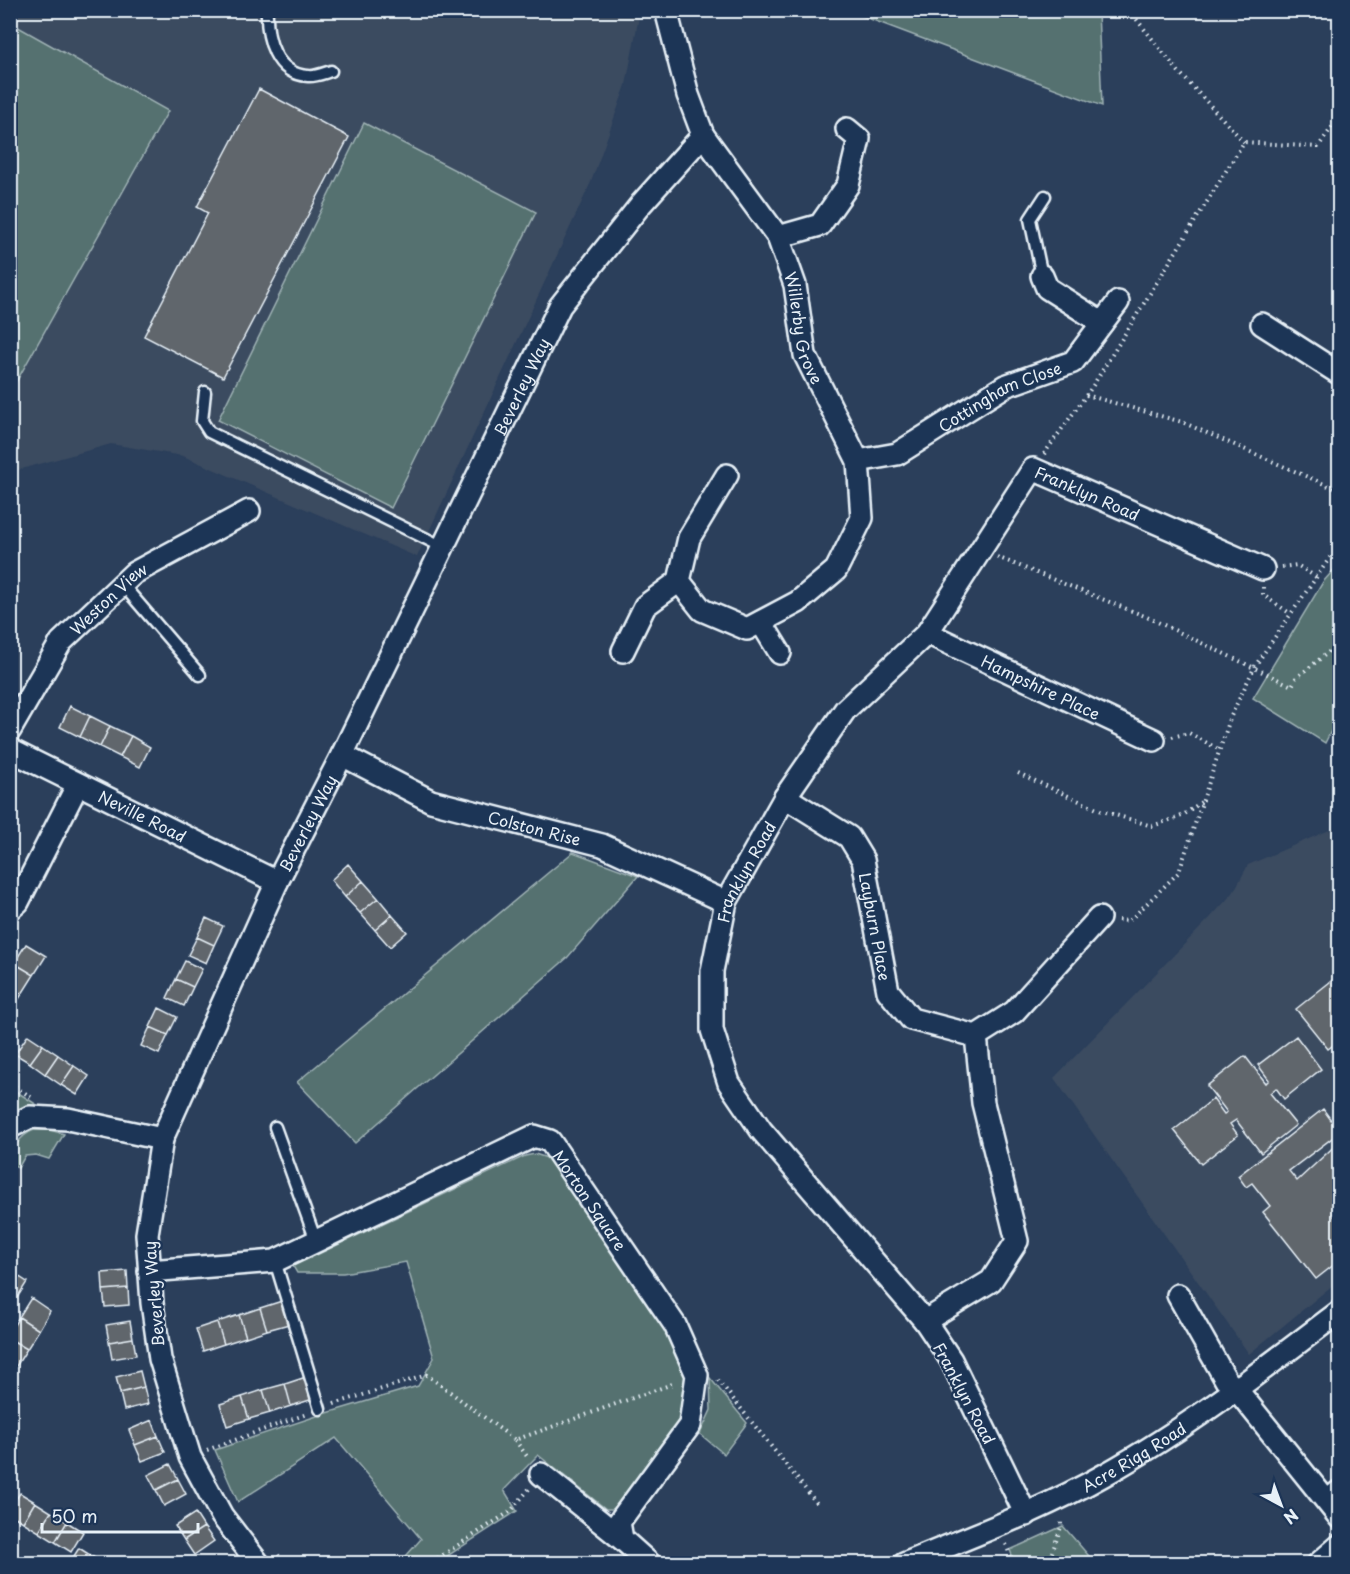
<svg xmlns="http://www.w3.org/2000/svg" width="1350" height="1574" font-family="'Playpen Sans',sans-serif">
  <rect width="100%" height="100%" fill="#2b3f5b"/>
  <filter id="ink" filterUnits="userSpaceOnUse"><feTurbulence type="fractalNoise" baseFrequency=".0167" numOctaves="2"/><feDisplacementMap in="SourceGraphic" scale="12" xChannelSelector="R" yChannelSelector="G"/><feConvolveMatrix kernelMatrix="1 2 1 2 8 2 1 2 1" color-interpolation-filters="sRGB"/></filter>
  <g filter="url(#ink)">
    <path fill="#3b4b60" d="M 11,11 L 640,11 L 626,85 L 591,182 L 417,557 L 183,456 L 111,444 L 11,472 Z
      M 1339,826 L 1339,1280 L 1249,1354 L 1054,1078 L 1210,918 L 1233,893 L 1248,865 Z"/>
    <path fill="#54716f" stroke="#9eb1b4" stroke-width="1.5" d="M 849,11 L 1098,11 L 1102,106 Z
      M 11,23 L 168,111 L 15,384 L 10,382 Z
      M 364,123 L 536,212 L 391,508 L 218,420 Z
      M 1339,564 L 1339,715 L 1325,743 L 1253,698 L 1323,582 Z
      M 573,852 L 638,876 L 567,958 L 355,1143 L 297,1082 Z
      M 11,1088 L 37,1105 L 19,1109 L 11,1114 Z
      M 34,1130 L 50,1130 L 64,1134 L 49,1159 L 36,1155 L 25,1156 L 18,1168 L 11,1162 C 10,1149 21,1135 34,1130 Z
      M 535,1154 L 550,1159 L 678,1344 L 689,1387 L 686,1424 L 621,1509 L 606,1509 L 538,1455 L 504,1490 L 517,1511 L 441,1560 L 440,1563 L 400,1563 L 421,1539 L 336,1438 L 238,1502 L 215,1450 L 317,1416 L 418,1386 L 434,1358 L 406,1262 L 343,1273 L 297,1273 L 293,1266 L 525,1156 Z
      M 710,1378 L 747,1423 L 724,1454 L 700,1434 L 711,1410 Z
      M 1063,1526 L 1095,1563 L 1015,1563 L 1010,1550 Z"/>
    <path fill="#61666c" stroke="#e8f1f8" stroke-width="1.5" d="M 259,89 L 349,137 L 223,377 L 144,336 L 208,213 L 197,207 Z
      M 70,706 L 90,716 L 80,737 L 60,727 Z
      M 90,716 L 110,726 L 100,747 L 80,737 Z
      M 110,726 L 131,736 L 120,757 L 100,747 Z
      M 131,736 L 150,747 L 140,767 L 120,757 Z
      M 10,847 L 16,850 L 10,859 Z
      M 348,864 L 363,881 L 345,897 L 331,880 Z
      M 363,881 L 378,898 L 360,913 L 345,897 Z
      M 378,898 L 392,915 L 375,930 L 360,913 Z
      M 392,915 L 407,932 L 390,947 L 375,930 Z
      M 206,918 L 223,926 L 214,945 L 197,937 Z
      M 197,937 L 214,945 L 206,963 L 188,955 Z
      M 26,944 L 46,956 L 34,975 L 14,963 Z
      M 185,961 L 202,969 L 193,987 L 176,979 Z
      M 14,963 L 34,975 L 22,994 L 10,987 L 10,969 Z
      M 1340,974 L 1340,1040 L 1328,1049 L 1296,1009 Z
      M 176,979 L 193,987 L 184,1006 L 167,998 Z
      M 10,987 L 22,994 L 10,1013 Z
      M 159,1008 L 177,1017 L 168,1035 L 150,1027 Z
      M 150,1027 L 168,1035 L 159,1054 L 141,1046 Z
      M 28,1035 L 43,1045 L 30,1063 L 15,1054 Z
      M 1296,1036 L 1321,1069 L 1284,1099 L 1276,1088 L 1270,1093 L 1296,1125 L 1261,1153 L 1236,1120 L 1230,1124 L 1238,1135 L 1201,1164 L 1174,1130 L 1213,1099 L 1224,1114 L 1227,1112 L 1207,1086 L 1245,1056 L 1266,1083 L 1269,1080 L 1258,1065 Z
      M 43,1045 L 58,1055 L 45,1074 L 30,1063 Z
      M 58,1055 L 74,1066 L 61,1085 L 45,1074 Z
      M 74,1066 L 89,1076 L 77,1095 L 61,1085 Z
      M 1323,1109 L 1340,1132 L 1289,1171 L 1297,1181 L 1340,1141 L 1340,1212 L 1334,1216 L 1340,1223 L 1340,1260 L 1316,1279 L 1263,1212 L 1270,1206 L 1252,1183 L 1246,1187 L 1238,1176 Z
      M 127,1271 L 128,1288 L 103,1290 L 102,1273 Z
      M 12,1272 L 27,1282 L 15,1301 L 10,1298 Z
      M 128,1288 L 129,1305 L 105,1307 L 103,1290 Z
      M 31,1298 L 50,1311 L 39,1330 L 19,1317 Z
      M 282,1301 L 289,1324 L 267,1330 L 260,1308 Z
      M 260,1308 L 267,1330 L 246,1337 L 239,1315 Z
      M 239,1315 L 246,1337 L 224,1344 L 217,1322 Z
      M 19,1317 L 39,1330 L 27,1349 L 10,1339 L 10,1331 Z
      M 130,1321 L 133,1338 L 109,1342 L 106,1325 Z
      M 217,1322 L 224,1344 L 203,1351 L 196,1329 Z
      M 133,1338 L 136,1355 L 112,1359 L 109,1342 Z
      M 10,1339 L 27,1349 L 15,1368 L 10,1365 Z
      M 140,1371 L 144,1387 L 120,1393 L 116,1377 Z
      M 306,1377 L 313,1399 L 291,1406 L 285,1384 Z
      M 285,1384 L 291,1406 L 270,1413 L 263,1390 Z
      M 144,1387 L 148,1404 L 124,1410 L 120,1393 Z
      M 263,1390 L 270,1413 L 249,1419 L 242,1397 Z
      M 242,1397 L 249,1419 L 227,1426 L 220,1404 Z
      M 152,1420 L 158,1436 L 135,1445 L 129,1430 Z
      M 158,1436 L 165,1452 L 142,1461 L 135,1445 Z
      M 170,1464 L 178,1479 L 156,1490 L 148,1475 Z
      M 178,1479 L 186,1494 L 164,1506 L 156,1490 Z
      M 20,1493 L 35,1502 L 23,1522 L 10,1514 L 10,1508 Z
      M 35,1502 L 51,1512 L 39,1532 L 23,1522 Z
      M 51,1512 L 67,1522 L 55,1542 L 39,1532 Z
      M 195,1513 L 204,1527 L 184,1540 L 175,1526 Z
      M 67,1522 L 83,1532 L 71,1552 L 55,1542 Z
      M 204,1527 L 214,1541 L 194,1555 L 184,1540 Z
      M 79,1548 L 98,1560 L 96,1564 L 69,1564 Z"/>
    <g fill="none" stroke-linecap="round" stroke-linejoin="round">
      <defs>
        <path id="service" d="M 267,10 C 266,38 275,74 308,76 C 315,77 324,73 331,71
          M 1042,276 L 1030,219 L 1045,196
          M 205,392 L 202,421 L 209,432 L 443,547
          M 122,584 L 200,675
          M 275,1127 L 316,1241
          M 275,1261 L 320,1409
          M 1323,1497 L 1340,1484"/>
        <g id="minor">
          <path id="s1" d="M 666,10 L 688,95 L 703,135 L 778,237 L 795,285 L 805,355 L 858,461 L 862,518 L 836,570 L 798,602 L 747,629 L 702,610 L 679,581 L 689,538 L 727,475"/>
          <path d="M 778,237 L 820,225 L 848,185 L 859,139 L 847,129"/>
          <path d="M 1042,276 L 1047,288 L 1102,323"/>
          <path d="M 1262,324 L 1340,374"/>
          <path id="s2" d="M 858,461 L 897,454 L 1005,386 L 1073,362 L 1118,302"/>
          <path d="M 761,622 L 780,653"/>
          <path id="s3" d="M 927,633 L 1154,740"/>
          <path d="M 623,651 L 645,606 L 679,581"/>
          <path id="s4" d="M 10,730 L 61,642 L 134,573 L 249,511"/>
          <path id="s5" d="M 10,750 L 277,882"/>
          <path id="s6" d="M 342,755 L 431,801 L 602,845 L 726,902"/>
          <path id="s7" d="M 785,797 L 849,837 L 863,860 L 888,991 L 911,1019 L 976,1036 L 1014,1012 L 1099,918"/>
          <path d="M 10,909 L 18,902 L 78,784"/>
          <path d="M 10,1127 L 30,1117 L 68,1119 L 162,1139"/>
          <path id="s8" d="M 149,1271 L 275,1261 L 534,1136 L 550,1141 L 675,1325 L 697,1375 L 690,1425 L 619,1522 L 622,1539 L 650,1564"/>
          <path d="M 1178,1295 L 1226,1380 L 1237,1390 L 1340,1518"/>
          <path d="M 925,1321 L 991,1281 L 1017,1241 L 983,1103 L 976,1036"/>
          <path d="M 541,1474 L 622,1539"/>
          <path id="s9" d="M 1026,1515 L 951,1360 L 925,1321 L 761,1130 L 729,1083 L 712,1030 L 712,971 L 726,902 L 785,797 L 845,710 L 927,633 L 1033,469 L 1263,569"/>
          <path id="s10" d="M 259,1564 L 222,1516 L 190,1457 L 160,1359 L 152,1303 L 147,1234 L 162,1139 L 277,882 L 342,755 L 560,306 L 641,204 L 703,135"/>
          <path id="s11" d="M 904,1564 C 971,1536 1041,1511 1104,1475 C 1188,1428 1264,1369 1340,1311"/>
          <path d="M 1318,1564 L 1340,1545"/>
        </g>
      </defs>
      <use href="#service" stroke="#e8f1f8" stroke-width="15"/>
      <use href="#minor" stroke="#e8f1f8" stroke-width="26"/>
      <path stroke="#e8f1f8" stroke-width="4" stroke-dasharray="1.5 4.5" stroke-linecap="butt" d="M 1129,10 L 1178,71 L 1244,142
        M 1086,395 L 1182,422 L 1340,491
        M 1044,454 L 1092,387 L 1244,142 L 1318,147 L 1340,116
        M 997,557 L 1147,617 L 1292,686 L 1296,678 L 1340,643
        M 1282,567 L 1297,565 L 1316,577
        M 1263,587 L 1263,595 L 1291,614
        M 1172,737 L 1189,733 L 1220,750
        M 1018,773 L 1099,810 L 1152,826 L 1182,816 L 1204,800
        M 1118,920 L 1129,921 L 1179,872 L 1231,716 L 1255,666 L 1331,556 L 1340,550
        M 10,940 L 17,927
        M 10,1083 L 31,1097
        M 718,1380 L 819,1506
        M 334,1404 L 427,1375 L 515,1440 L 675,1383
        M 515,1440 L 529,1459
        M 207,1450 L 307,1414
        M 1006,1544 L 1013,1564
        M 278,1555 L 286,1564
        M 429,1564 L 437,1559
        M 436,1564 L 438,1558 L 511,1511 L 529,1489
        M 1048,1564 L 1061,1527 L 1061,1520"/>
      <use href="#service" stroke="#1d3557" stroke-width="10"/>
      <use href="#minor" stroke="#1d3557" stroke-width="21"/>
    </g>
  </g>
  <g text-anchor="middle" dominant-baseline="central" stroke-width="5" stroke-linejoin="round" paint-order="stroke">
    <g font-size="16" fill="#e8f1f8" stroke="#1d3557">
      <text stroke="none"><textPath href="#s1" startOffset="352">Willerby Grove</textPath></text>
      <text stroke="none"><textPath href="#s10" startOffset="1286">Beverley Way</textPath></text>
      <text stroke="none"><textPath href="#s2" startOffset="158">Cottingham Close</textPath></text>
      <text stroke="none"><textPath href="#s9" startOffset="1306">Franklyn Road</textPath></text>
      <text stroke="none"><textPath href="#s4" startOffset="166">Weston View</textPath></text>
      <text stroke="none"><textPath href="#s3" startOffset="126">Hampshire Place</textPath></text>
      <text stroke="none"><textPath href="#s5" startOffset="148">Neville Road</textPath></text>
      <text stroke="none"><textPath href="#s10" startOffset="800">Beverley Way</textPath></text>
      <text stroke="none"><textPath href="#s6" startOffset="207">Colston Rise</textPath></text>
      <text stroke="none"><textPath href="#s9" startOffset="748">Franklyn Road</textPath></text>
      <text stroke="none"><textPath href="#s7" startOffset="170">Layburn Place</textPath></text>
      <text stroke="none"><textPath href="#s8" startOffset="502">Morton Square</textPath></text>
      <text transform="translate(153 1294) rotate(-95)">Beverley Way</text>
      <text transform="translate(965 1393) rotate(62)">Franklyn Road</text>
      <text stroke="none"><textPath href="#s11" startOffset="254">Acre Rigg Road</textPath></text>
    </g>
  </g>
  <rect width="1350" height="1574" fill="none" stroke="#1d3557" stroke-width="36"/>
  <rect x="18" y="18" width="1314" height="1538" fill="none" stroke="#e8f1f8" stroke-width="2" filter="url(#ink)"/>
  <g transform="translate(1281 1505) rotate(139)" stroke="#1d3557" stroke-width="4.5" paint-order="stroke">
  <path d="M0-4.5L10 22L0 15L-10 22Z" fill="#e8f1f8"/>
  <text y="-9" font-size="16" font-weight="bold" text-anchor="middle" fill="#e8f1f8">N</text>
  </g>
  <path d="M42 1523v9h156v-9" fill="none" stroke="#e8f1f8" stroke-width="3"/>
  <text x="51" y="1523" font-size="18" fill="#e8f1f8" stroke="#1d3557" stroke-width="4.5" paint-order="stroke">50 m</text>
</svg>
